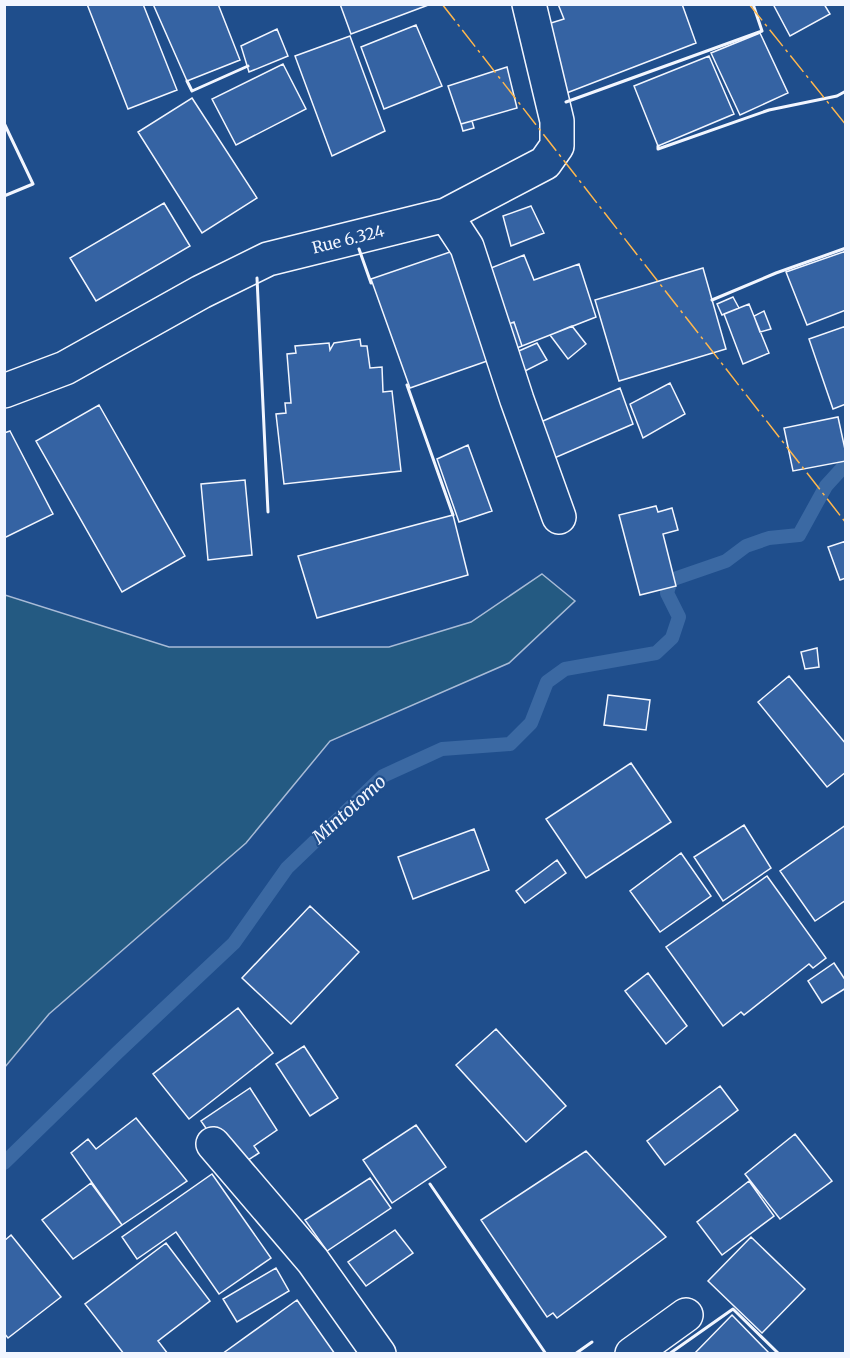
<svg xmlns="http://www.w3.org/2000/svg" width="850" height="1358" font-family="Merriweather,serif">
  <rect width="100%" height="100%" fill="#1f4e8c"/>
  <path fill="#245a82" stroke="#a8bbd7" stroke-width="1.5" d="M 542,574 L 575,601 L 509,663 L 330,741 L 246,843 L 49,1014 L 5,1067 L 5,595 L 169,647 L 389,647 L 471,622 Z"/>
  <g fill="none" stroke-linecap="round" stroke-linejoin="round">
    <path stroke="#3b69a3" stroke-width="14" d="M 4,1163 L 118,1052 L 234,943 L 287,868 L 383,776 L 442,749 L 510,744 L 531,723 L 547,682 L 565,669 L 656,653 L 672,638 L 679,617 L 667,593 L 671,580 L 726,561 L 746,546 L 769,538 L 799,535 L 826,486 L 846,464"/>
  </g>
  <path fill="#3563a3" stroke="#f2f6ff" stroke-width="1.5" d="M 87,4 L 143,4 L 177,90 L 128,109 Z
    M 153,4 L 218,4 L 240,60 L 187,81 Z
    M 340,4 L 431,4 L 351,34 Z
    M 558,4 L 682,4 L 696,43 L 564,94 L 538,27 L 564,19 Z
    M 773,4 L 824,4 L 830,14 L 790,36 Z
    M 416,25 L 442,86 L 384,109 L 361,47 Z
    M 277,29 L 288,56 L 249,72 L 241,46 Z
    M 760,33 L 788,93 L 740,115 L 711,53 Z
    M 350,36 L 385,131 L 332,156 L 295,56 Z
    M 709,56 L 734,114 L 658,146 L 634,86 Z
    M 283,64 L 306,109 L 236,145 L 212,99 Z
    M 507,67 L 517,108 L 461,124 L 448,86 Z
    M 192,98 L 257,198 L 202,233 L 138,132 Z
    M 472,121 L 474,128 L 463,131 L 461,124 Z
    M 164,203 L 190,246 L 96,301 L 70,258 Z
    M 531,206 L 544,233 L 511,246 L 503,216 Z
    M 453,251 L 490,360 L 410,388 L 371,279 Z
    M 846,251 L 846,310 L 807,325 L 786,272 Z
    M 524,255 L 534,280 L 579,264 L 596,317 L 522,346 L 514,322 L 503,326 L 481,272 Z
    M 703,268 L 726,349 L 619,381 L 595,300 Z
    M 733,297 L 739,308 L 722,315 L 717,304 Z
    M 749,304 L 769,353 L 743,364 L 724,314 Z
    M 764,311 L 771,329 L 760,332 L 754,316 Z
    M 514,322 L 522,346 L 512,350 L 503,326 Z
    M 572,326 L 586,344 L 568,359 L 550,335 Z
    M 846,326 L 846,404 L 833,409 L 809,339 Z
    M 360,339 L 361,346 L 367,346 L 370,368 L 382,367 L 383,392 L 392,391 L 401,471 L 284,484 L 276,414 L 286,413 L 285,403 L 291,403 L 287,354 L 296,353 L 295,346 L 329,343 L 330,350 L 334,343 Z
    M 537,343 L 547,360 L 521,373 L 512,354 Z
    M 670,383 L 685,414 L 643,438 L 630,404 Z
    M 620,388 L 633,424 L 552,459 L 536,424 Z
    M 99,405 L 185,556 L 122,592 L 36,441 Z
    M 838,417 L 846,454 L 846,461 L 793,471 L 784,428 Z
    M 10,431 L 53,514 L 4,538 L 4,433 Z
    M 468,445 L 492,511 L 459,522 L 437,459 Z
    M 245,480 L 252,555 L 208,560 L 201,484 Z
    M 656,506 L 658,512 L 672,508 L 678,530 L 663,534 L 676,586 L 640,595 L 619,515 Z
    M 453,515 L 468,575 L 317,618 L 298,556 Z
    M 846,541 L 846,578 L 840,580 L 828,547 Z
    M 817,648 L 819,667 L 805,669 L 801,652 Z
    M 789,676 L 846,744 L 846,772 L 827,787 L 758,702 Z
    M 608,695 L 650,700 L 646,730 L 604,725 Z
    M 631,763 L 671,822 L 586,878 L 546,819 Z
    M 744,825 L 771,868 L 723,901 L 694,857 Z
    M 846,825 L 846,900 L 815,921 L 780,871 Z
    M 474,829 L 489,870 L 413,899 L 398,857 Z
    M 681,853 L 711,896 L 660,932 L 630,891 Z
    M 557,860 L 566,873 L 525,903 L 516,891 Z
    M 767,876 L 826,958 L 813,968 L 809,964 L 744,1015 L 741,1012 L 723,1026 L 666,947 Z
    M 310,906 L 359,952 L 291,1024 L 242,978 Z
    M 834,963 L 846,981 L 846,988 L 822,1003 L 808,981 Z
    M 648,973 L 687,1026 L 666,1044 L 625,991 Z
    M 238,1008 L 273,1053 L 189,1119 L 153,1074 Z
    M 496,1029 L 566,1106 L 526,1142 L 456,1065 Z
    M 304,1046 L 338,1098 L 310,1116 L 276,1064 Z
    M 720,1086 L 738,1110 L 665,1165 L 647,1141 Z
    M 250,1088 L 277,1130 L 254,1146 L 259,1153 L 236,1168 L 230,1163 L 201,1121 Z
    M 136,1118 L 187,1181 L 122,1225 L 71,1153 L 88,1139 L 96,1149 Z
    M 416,1125 L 446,1167 L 392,1203 L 363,1160 Z
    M 795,1134 L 832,1181 L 780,1219 L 745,1174 Z
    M 586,1151 L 666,1237 L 557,1318 L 553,1313 L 547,1317 L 481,1220 Z
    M 212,1174 L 271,1258 L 219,1294 L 176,1232 L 137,1259 L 122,1237 Z
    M 370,1178 L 391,1208 L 327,1251 L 305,1220 Z
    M 749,1181 L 774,1216 L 722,1255 L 697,1222 Z
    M 91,1183 L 122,1225 L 73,1259 L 42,1220 Z
    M 395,1230 L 413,1253 L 366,1286 L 348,1262 Z
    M 11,1235 L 61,1297 L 8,1338 L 4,1333 L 4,1241 Z
    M 751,1237 L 805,1289 L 762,1333 L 708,1281 Z
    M 166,1243 L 210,1301 L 158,1341 L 168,1354 L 124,1354 L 85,1304 Z
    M 276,1268 L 289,1291 L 237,1322 L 223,1299 Z
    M 297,1300 L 335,1354 L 222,1354 Z
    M 732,1315 L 770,1354 L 694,1354 Z"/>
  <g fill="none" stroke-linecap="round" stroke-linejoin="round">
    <defs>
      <path id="street" d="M 446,215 L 467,247 L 517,400 L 559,517
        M 4,391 L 65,368 L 201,292 L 268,259 L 446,215 L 545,163 L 557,146 L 557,121 L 529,4
        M 213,1144 L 313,1261 L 379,1354
        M 632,1354 L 686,1315"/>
    </defs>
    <use href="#street" stroke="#f2f6ff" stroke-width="36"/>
    <use href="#street" stroke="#1f4e8c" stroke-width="33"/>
    <path stroke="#f2f6ff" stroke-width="3" d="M 187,81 L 192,91 L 248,66
      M 566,102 L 762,31 L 753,4
      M 4,123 L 33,184 L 4,196
      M 658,146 L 658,149 L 769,110 L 837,96 L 846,91
      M 359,249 L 371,283
      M 257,278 L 268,512
      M 712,300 L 776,273 L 846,248
      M 407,385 L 453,515
      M 430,1184 L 546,1354
      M 575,1354 L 592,1342
      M 669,1354 L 733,1309 L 779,1354"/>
    <path stroke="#ffb74d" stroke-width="1.5" stroke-dasharray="21 4.5 3 4.5" stroke-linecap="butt" d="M 442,4 L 846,523
      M 749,4 L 846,125"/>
  </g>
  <g text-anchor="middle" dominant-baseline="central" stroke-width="4.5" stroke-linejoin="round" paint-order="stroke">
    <g font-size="16" fill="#f2f6ff" stroke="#1f4e8c">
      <text transform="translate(348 239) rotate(-14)">Rue 6.324</text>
    </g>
    <g font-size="18" font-style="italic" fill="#f2f6ff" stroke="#1f4e8c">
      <text transform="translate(349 809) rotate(-42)">Mintotomo</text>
    </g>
  </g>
  <rect width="850" height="1358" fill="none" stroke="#f2f6ff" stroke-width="12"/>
</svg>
